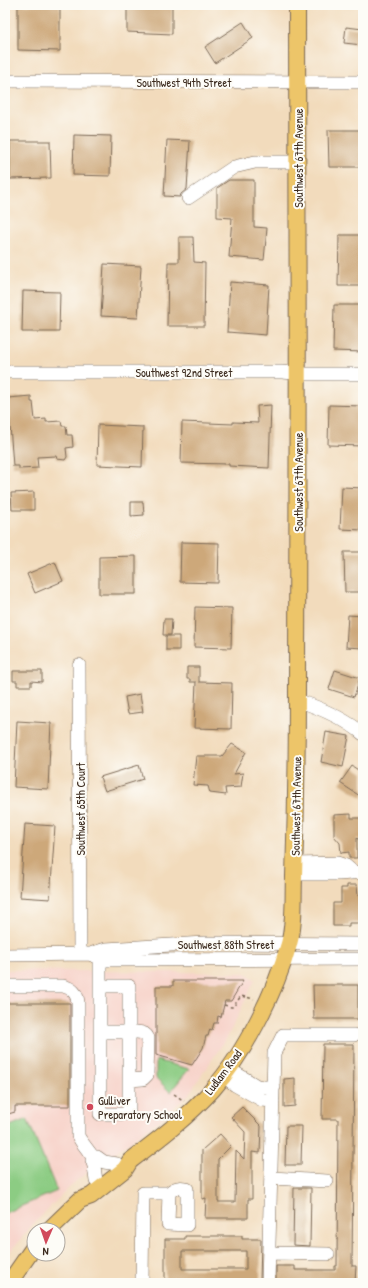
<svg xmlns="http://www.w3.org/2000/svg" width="368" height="1288" font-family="'Patrick Hand',sans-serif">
  <rect width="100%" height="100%" fill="#fdfcf7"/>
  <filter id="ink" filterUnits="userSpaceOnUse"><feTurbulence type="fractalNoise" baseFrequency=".025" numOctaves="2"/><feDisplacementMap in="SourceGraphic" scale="8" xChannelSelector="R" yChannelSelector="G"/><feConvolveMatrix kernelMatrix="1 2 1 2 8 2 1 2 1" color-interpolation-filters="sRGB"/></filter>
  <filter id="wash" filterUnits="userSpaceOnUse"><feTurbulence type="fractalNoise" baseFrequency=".012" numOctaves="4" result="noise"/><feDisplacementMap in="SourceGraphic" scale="16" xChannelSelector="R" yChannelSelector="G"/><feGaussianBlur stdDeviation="0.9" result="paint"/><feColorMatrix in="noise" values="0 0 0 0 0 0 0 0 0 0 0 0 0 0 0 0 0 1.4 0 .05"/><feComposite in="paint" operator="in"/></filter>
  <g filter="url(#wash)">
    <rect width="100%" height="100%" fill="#f2dbbc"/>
    <path fill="#f7d1c8" d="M 5,970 L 246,973 L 255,980 L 228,1036 L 188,1095 L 161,1119 L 76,1181 L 33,1224 L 5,1258 Z"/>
    <path fill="#8ccc83" stroke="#647b50" d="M 156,1060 L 189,1069 L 170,1092 L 156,1078 Z
      M 27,1119 L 57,1191 L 5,1213 L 5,1128 Z"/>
    <g id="blocks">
      <path fill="#cda87a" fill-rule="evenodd" d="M 18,5 L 60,5 L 60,51 L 18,50 Z
        M 127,5 L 172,5 L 172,34 L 127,32 Z
        M 243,22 L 253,38 L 215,63 L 205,47 Z
        M 346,27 L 363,29 L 362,45 L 344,43 Z
        M 328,130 L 363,130 L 363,167 L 329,167 Z
        M 74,135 L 111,136 L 110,176 L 73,175 Z
        M 167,140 L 190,141 L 187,189 L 181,194 L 180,197 L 164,196 Z
        M 10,141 L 50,141 L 51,178 L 10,179 Z
        M 229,180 L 254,180 L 254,227 L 267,228 L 264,260 L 229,257 L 232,218 L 217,217 L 217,188 Z
        M 339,235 L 363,235 L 363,286 L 338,286 Z
        M 179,237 L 193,237 L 194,262 L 205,263 L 204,326 L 167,326 L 168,262 L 179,262 Z
        M 104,264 L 141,266 L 138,318 L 101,316 Z
        M 230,282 L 269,285 L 266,335 L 227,332 Z
        M 23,291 L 60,292 L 59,332 L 22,332 Z
        M 334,305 L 363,305 L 363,352 L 333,351 Z
        M 31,396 L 31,402 L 33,402 L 35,420 L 46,419 L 46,422 L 61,421 L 62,426 L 66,426 L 67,435 L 72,435 L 73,447 L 66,448 L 67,457 L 65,460 L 57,459 L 56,456 L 37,457 L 38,468 L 19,469 L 19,466 L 13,466 L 8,398 Z
        M 271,405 L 269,468 L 229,466 L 229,464 L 181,463 L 182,422 L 233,424 L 233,422 L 258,423 L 257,406 Z
        M 329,405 L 363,406 L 363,446 L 328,445 Z
        M 98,425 L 143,427 L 142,467 L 97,465 Z
        M 342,487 L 363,488 L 363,530 L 340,529 Z
        M 34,492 L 34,510 L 12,510 L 11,493 Z
        M 131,502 L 143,502 L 144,515 L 131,516 Z
        M 181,542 L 219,543 L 218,583 L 180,582 Z
        M 344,552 L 363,552 L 363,592 L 345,592 Z
        M 136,556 L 136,594 L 99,594 L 99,557 Z
        M 55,562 L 63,581 L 35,593 L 27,574 Z
        M 195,607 L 232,608 L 231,648 L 194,647 Z
        M 348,615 L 363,616 L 363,648 L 346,647 Z
        M 164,619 L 172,619 L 171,635 L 163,635 Z
        M 166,636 L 179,636 L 179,650 L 166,650 Z
        M 187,667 L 199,667 L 199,682 L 232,683 L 231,729 L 194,728 L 196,682 L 190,682 L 190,679 L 187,679 Z
        M 335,670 L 360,678 L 354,697 L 329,689 Z
        M 13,671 L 42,671 L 42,682 L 31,681 L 31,686 L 17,686 L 17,681 L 13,681 Z
        M 140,694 L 143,712 L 128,714 L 125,697 Z
        M 17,721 L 51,723 L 48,789 L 14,787 Z
        M 326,732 L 349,736 L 343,767 L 321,762 Z
        M 232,744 L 246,752 L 234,774 L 243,773 L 241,787 L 225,788 L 226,795 L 210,793 L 208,786 L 193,785 L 196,756 L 222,756 Z
        M 139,765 L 143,779 L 105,791 L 100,777 Z
        M 352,766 L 363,773 L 363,798 L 340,783 Z
        M 351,814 L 351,818 L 363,818 L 363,843 L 357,838 L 357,858 L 349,858 L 349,852 L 341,853 L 340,843 L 334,836 L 334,815 Z
        M 25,824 L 55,826 L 50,899 L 20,897 Z
        M 347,885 L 357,885 L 358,896 L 363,896 L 363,923 L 349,923 L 349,926 L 333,926 L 333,903 L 341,903 L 341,888 L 347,888 Z
        M 173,981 L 243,981 L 231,1001 L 225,1001 L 221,1017 L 218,1016 L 217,1023 L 214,1023 L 212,1030 L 210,1029 L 208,1036 L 206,1036 L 203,1048 L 192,1065 L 156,1055 L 156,986 L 173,986 Z
        M 313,985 L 358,985 L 358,1019 L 314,1019 Z
        M 5,1003 L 70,1003 L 70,1106 L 15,1106 L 15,1112 L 8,1114 L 8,1111 L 5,1111 Z
        M 323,1044 L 354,1044 L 352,1266 L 356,1266 L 355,1283 L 276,1283 L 276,1266 L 295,1266 L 295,1270 L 335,1270 L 335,1266 L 337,1266 L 338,1119 L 322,1119 Z
        M 295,1078 L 295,1106 L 284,1107 L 284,1079 Z
        M 242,1107 L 261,1126 L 260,1153 L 252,1152 L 252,1199 L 248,1199 L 248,1218 L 205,1218 L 206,1198 L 202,1199 L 202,1150 L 220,1134 L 231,1146 L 218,1159 L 218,1202 L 235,1202 L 236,1151 L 244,1159 L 245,1132 L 231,1117 Z
        M 286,1126 L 302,1126 L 301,1165 L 285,1165 Z
        M 294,1188 L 311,1188 L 310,1246 L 293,1245 Z
        M 185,1236 L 242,1236 L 242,1239 L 261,1239 L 260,1282 L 184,1283 L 184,1281 L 165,1281 L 165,1239 L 185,1239 ZM 182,1251 L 246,1251 L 246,1269 L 182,1269 Z"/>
    </g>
  </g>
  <g filter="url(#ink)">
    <use href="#blocks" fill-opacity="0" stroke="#7b6855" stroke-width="1"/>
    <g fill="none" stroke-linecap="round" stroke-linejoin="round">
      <defs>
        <path id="minor" d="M 5,81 L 363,82
          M 188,198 L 234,167 L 255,162 L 298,162
          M 5,372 L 282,372 L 306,374 L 363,374
          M 79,665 L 80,954
          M 297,700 C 320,708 345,718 363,734
          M 295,864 L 337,863 L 346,866 L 353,872
          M 294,874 L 339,874 L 363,872
          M 100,951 L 100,1114 L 129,1114 L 129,986 L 100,986
          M 93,953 L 106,949 L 204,943 L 363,944
          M 5,955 L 89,954 L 108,960 L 363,959
          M 5,986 L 63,986 C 72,988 77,993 78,1002 L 78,1136 L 81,1141 L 93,1157 L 92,1160 L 94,1166 L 96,1181
          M 100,1032 L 136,1032 C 141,1032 146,1033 148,1038 L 147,1075 L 143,1079 L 129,1080
          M 229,1069 L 257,1086 L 263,1087 L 274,1087
          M 224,1076 L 235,1085 L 262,1100 L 273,1101
          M 93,1157 L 97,1157 L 104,1162 L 117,1164
          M 271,1178 L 327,1181
          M 269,1253 L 328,1254
          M 142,1283 L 143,1193 L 169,1193 C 173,1188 181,1186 187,1189 L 187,1225 L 168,1224 L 169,1193
          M 268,1283 L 274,1053 L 283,1035 L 354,1035"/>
        <path id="major" d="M 49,1230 L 80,1200 L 91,1196 L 125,1169 L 130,1161 C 159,1139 189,1116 213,1089 C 245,1053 276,990 289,944 C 295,923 293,899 294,877 C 296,814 297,751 297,688 C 299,460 297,233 297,5
          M 9,1283 L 34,1247"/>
      </defs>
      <use href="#minor" stroke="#7b6855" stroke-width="14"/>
      <use href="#major" stroke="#7b6855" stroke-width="18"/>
      <path stroke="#7b6855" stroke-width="1.5" stroke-dasharray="3 3" stroke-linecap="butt" d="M 224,1005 L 231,1007 L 233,1007 L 241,996 L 254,999
        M 174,1094 L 184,1101"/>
      <use href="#minor" stroke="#fff" stroke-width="13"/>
      <use href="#major" stroke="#edc569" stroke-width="16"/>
    </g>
  </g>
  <circle fill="#d1495b" stroke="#fdfcf7" stroke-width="1.5" cx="90" cy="1107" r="4"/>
  <g text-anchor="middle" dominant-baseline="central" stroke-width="4" stroke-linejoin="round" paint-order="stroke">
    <g font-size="12" fill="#3b2a1e" stroke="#fdfcf7">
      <text x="184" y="82">Southwest 94th Street</text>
      <text transform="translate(298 158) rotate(-90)">Southwest 67th Avenue</text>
      <text x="184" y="372">Southwest 92nd Street</text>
      <text transform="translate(298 482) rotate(-90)">Southwest 67th Avenue</text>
      <text transform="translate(296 806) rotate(-89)">Southwest 67th Avenue</text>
      <text transform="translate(80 809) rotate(-90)">Southwest 65th Court</text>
      <text x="226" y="944">Southwest 88th Street</text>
      <text transform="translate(223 1072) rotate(-53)">Ludlam Road</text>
    </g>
    <g font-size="12" fill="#3b2a1e" stroke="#fdfcf7" text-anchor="start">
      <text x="98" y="1100">Gulliver<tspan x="98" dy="14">Preparatory School</tspan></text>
    </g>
  </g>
  <rect width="368" height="1288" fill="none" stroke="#fdfcf7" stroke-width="20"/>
  <g transform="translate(46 1242) rotate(182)"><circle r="19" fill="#fdfcf7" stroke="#afa8a0"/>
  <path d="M0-3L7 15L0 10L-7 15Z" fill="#d1495b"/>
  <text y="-6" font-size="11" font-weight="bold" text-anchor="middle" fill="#3b2a1e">N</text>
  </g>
</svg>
